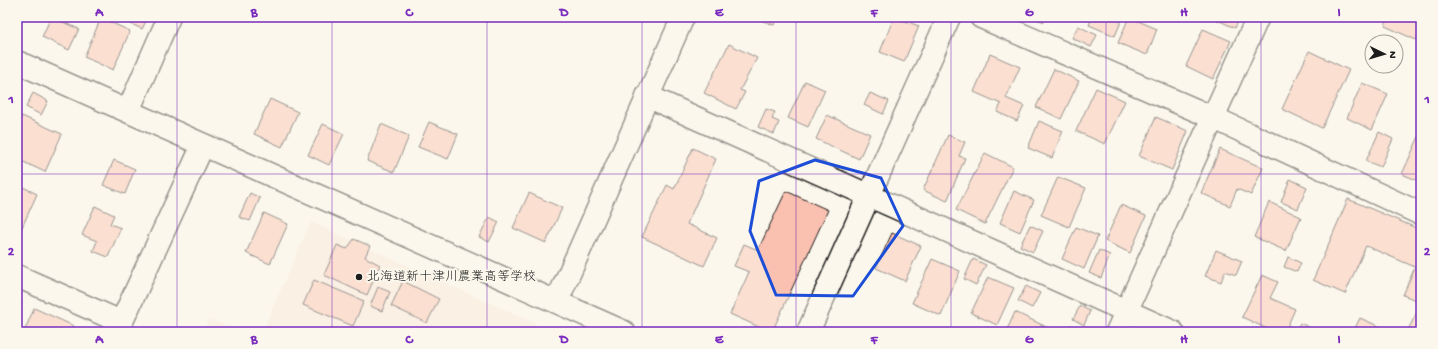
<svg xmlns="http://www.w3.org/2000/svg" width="1438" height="349" font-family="'Gochi Hand','Klee One',sans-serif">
  <rect width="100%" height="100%" fill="#fbf7ec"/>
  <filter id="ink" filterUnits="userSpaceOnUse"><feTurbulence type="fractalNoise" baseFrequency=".025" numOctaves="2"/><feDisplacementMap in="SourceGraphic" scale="8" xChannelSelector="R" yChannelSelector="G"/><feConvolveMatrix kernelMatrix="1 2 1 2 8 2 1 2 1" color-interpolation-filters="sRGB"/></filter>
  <g filter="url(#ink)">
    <path fill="#fbe6da" d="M 311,222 L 554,332 L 262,332 Z
      M 209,319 L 243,332 L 203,332 Z"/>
    <path fill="#fac0b0" stroke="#1c1c1c" d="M 51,17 L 79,29 L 69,50 L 42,37 Z
      M 116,17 L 148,17 L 142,29 Z
      M 752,17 L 777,17 L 774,25 Z
      M 894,17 L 919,26 L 904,62 L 880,52 Z
      M 1032,17 L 1046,17 L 1044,22 Z
      M 1092,17 L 1123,17 L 1115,36 L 1089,25 Z
      M 1129,17 L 1157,29 L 1147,55 L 1118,43 Z
      M 1211,17 L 1240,17 L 1235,28 Z
      M 1388,17 L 1421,17 L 1421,29 L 1416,40 L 1385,26 Z
      M 101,18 L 130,31 L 113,70 L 84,57 Z
      M 1078,26 L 1097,35 L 1091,47 L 1072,38 Z
      M 1203,29 L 1231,41 L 1213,79 L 1186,66 Z
      M 729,44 L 757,58 L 740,90 L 745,92 L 736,109 L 704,93 Z
      M 1309,51 L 1349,70 L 1322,128 L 1282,109 Z
      M 990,54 L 1020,67 L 1006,98 L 1024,106 L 1017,121 L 997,112 L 1001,104 L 974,92 Z
      M 1054,69 L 1079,81 L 1061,119 L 1036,107 Z
      M 805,81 L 825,90 L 808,127 L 788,118 Z
      M 1362,83 L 1388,94 L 1372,130 L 1347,118 Z
      M 1096,88 L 1125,101 L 1105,144 L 1076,131 Z
      M 33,93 L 48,101 L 41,115 L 26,107 Z
      M 870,93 L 889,101 L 883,114 L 864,105 Z
      M 270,99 L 298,112 L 282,147 L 254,134 Z
      M 766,109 L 775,112 L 772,119 L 779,122 L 774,134 L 758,127 Z
      M 827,115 L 870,134 L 859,159 L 816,139 Z
      M 22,116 L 62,134 L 45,172 L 17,159 L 17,127 Z
      M 1156,117 L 1188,131 L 1172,170 L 1139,156 Z
      M 1039,121 L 1063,131 L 1052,158 L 1028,148 Z
      M 429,122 L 458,134 L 448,159 L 418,147 Z
      M 323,124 L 344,134 L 329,165 L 308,155 Z
      M 381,124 L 409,136 L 394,172 L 367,161 Z
      M 1379,132 L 1393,139 L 1381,167 L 1366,161 Z
      M 1421,132 L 1421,182 L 1402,174 Z
      M 948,135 L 965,142 L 959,156 L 965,158 L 947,201 L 923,190 Z
      M 693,148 L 716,159 L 687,224 L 717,238 L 704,266 L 642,237 L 667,185 L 674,189 Z
      M 1220,149 L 1263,168 L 1251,195 L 1237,189 L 1230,206 L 1201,193 Z
      M 985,153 L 1013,167 L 985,224 L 956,210 Z
      M 114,160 L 135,169 L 125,194 L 103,185 Z
      M 1058,177 L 1086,188 L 1069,227 L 1041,215 Z
      M 1290,179 L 1307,187 L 1298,209 L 1281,202 Z
      M 17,184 L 37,194 L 19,234 L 17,234 Z
      M 786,191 L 828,210 L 772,332 L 770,332 L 730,314 L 749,272 L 734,266 L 744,244 L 758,250 Z
      M 1014,191 L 1034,200 L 1020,232 L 1000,223 Z
      M 250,193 L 260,198 L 250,221 L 239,217 Z
      M 529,193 L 562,208 L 546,243 L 513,228 Z
      M 1348,199 L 1421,230 L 1421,302 L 1403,295 L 1415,267 L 1366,246 L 1345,294 L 1313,280 Z
      M 1269,202 L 1301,217 L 1286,251 L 1254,237 Z
      M 1121,205 L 1146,216 L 1130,253 L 1105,241 Z
      M 95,206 L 114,215 L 110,224 L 121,228 L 108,257 L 93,251 L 97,241 L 82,235 Z
      M 264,213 L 288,224 L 270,264 L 246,253 Z
      M 489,217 L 499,222 L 489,242 L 479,237 Z
      M 1030,225 L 1043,231 L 1033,252 L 1020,246 Z
      M 1076,227 L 1098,236 L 1084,269 L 1062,259 Z
      M 892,233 L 921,246 L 905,281 L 876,268 Z
      M 354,239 L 370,246 L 365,257 L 380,265 L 367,295 L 324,275 L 337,245 L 347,249 Z
      M 1099,250 L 1110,255 L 1101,278 L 1089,273 Z
      M 1216,250 L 1242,261 L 1236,275 L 1225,271 L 1221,282 L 1205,276 Z
      M 1288,257 L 1301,263 L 1297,272 L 1284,267 Z
      M 932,259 L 960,271 L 941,316 L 912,303 Z
      M 973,259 L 986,265 L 976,285 L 964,279 Z
      M 1262,275 L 1278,282 L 1270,298 L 1295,309 L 1285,332 L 1274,332 L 1242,317 Z
      M 988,277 L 1014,288 L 997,325 L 971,313 Z
      M 314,280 L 364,301 L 353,326 L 303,305 Z
      M 403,281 L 439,299 L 427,323 L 391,306 Z
      M 1026,286 L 1040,293 L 1032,308 L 1018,301 Z
      M 378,287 L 390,292 L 382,311 L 370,306 Z
      M 17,300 L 22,303 L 17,315 Z
      M 1080,306 L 1090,311 L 1084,325 L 1073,319 Z
      M 34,308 L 74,326 L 72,332 L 24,332 Z
      M 1419,308 L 1421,309 L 1421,332 L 1412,332 L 1408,330 Z
      M 1015,312 L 1055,331 L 1054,332 L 1006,332 Z
      M 1360,318 L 1392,332 L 1353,332 Z
      M 1300,323 L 1319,332 L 1295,332 Z
      M 1070,325 L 1087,332 L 1067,332 Z
      M 221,328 L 230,332 L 220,332 Z"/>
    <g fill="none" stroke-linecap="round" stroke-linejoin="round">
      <defs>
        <path id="minor" d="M 981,17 L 1214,118 L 1421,214
          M 647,96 L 1173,332
          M 128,111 L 169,17
          M 17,276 L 121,322
          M 557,301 L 683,17
          M 117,332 L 203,145
          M 808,332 L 949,17
          M 1117,332 L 1258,17"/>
        <path id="tertiary" d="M 17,62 L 624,332"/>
      </defs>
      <use href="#minor" stroke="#1c1c1c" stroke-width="25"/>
      <use href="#tertiary" stroke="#1c1c1c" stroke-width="25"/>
      <use href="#minor" stroke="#fbf7ec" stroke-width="22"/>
      <use href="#tertiary" stroke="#fbf7ec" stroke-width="22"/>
    </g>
  </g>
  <path d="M0 0H1438V349H0ZM 815,160 L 881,178 L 903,226 L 853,296 L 776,295 L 750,231 L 759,181 Z" fill="#fbf7ec" fill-opacity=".55" fill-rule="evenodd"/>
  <path fill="none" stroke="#1d4ed8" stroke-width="3" stroke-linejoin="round" d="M 815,160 L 881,178 L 903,226 L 853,296 L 776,295 L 750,231 L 759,181 Z"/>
  <path fill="none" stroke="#7b2cbf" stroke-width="1" stroke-opacity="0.55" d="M 177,17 L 177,332M 332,17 L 332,332M 487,17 L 487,332M 642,17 L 642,332M 796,17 L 796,332M 951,17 L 951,332M 1106,17 L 1106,332M 1261,17 L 1261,332M 17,174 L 1421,174"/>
  <circle fill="#1c1c1c" stroke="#fbf7ec" stroke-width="1.5" cx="359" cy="277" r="4"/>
  <g text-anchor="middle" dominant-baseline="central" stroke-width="4" stroke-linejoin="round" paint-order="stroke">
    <g font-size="13" fill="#1c1c1c" stroke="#fbf7ec" text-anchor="start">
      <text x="367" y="277">北海道新十津川農業高等学校</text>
    </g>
  </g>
  <rect width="1438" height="349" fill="none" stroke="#fbf7ec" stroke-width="44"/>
  <g transform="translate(1384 54) rotate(95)"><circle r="19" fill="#fbf7ec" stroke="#a29f99"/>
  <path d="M0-3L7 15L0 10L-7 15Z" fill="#1c1c1c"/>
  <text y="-6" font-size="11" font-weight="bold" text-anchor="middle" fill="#1c1c1c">N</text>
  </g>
  <rect x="22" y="22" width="1394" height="305" fill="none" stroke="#7b2cbf" stroke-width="1.5"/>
  <g font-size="13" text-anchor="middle" font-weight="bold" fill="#7b2cbf">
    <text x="99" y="16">A</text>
    <text x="254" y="16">B</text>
    <text x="409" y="16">C</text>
    <text x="564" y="16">D</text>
    <text x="719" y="16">E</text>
    <text x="874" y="16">F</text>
    <text x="1029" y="16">G</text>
    <text x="1184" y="16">H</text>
    <text x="1339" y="16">I</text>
    <text x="11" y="103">1</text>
    <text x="1427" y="103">1</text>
    <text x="11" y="255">2</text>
    <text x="1427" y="255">2</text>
    <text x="99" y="343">A</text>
    <text x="254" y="343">B</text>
    <text x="409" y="343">C</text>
    <text x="564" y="343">D</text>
    <text x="719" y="343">E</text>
    <text x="874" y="343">F</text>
    <text x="1029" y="343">G</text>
    <text x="1184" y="343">H</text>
    <text x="1339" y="343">I</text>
  </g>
</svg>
